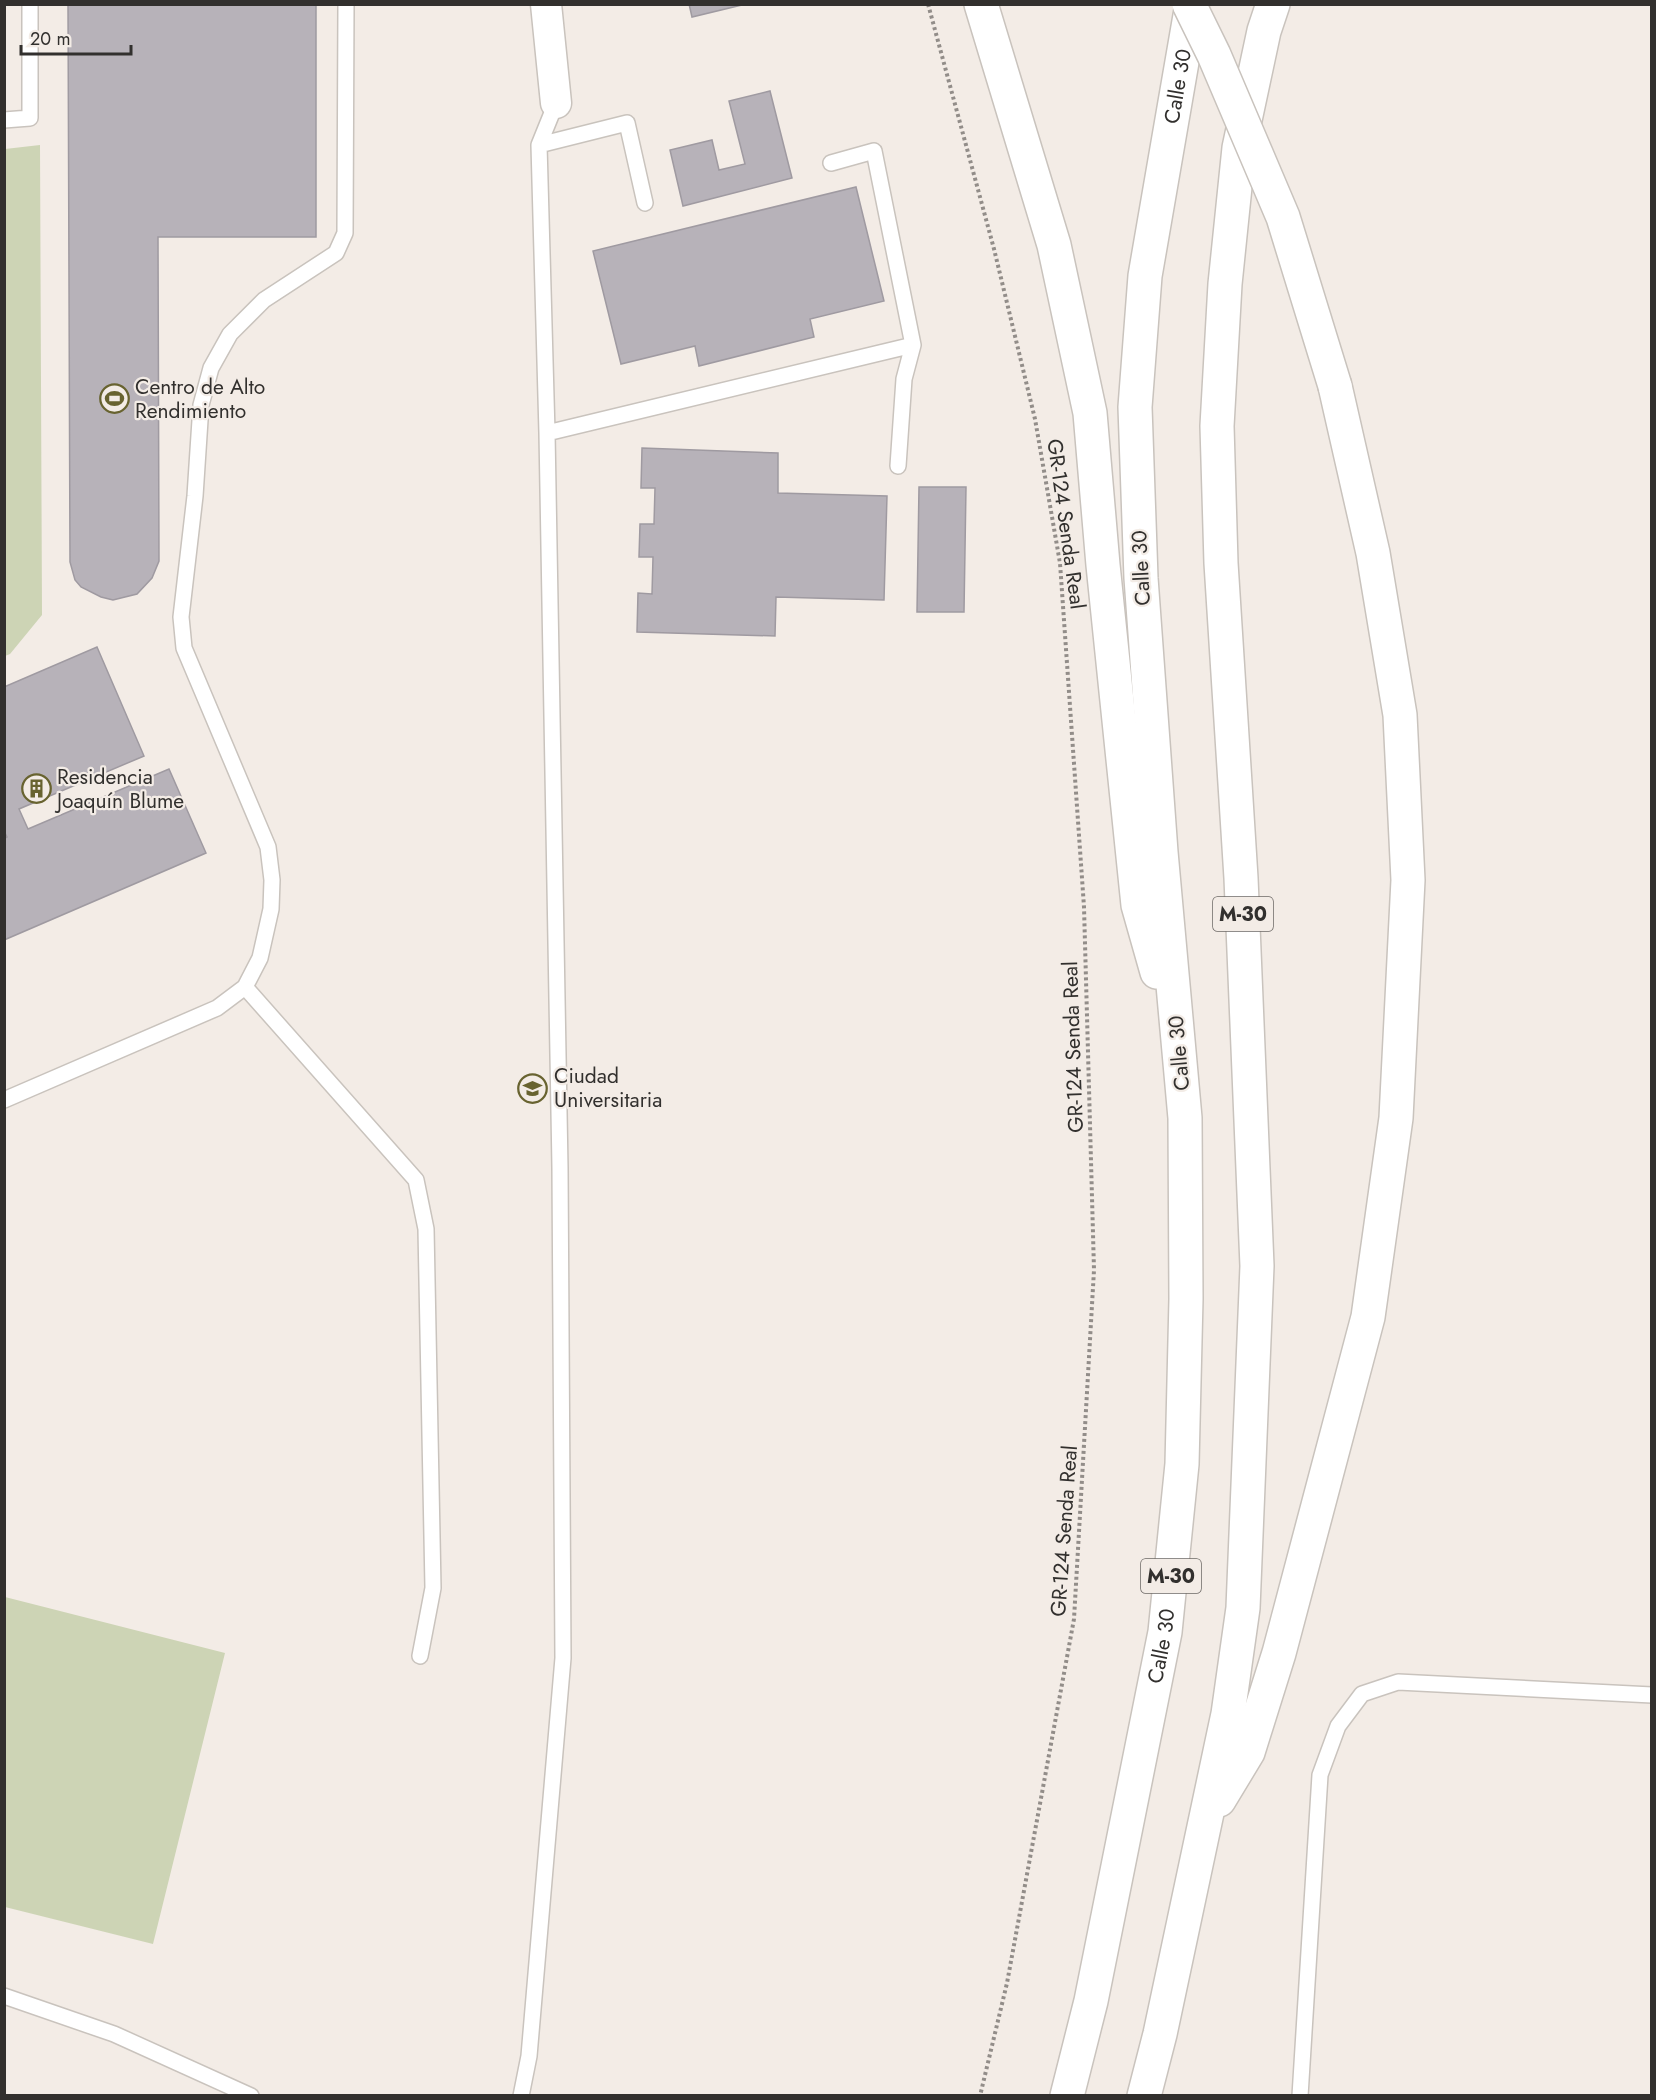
<svg xmlns="http://www.w3.org/2000/svg" width="1656" height="2100" font-family="Jost,sans-serif">
  <rect width="100%" height="100%" fill="#f3ece6"/>
  <path fill="#cdd4b5" d="M 40,145 L 42,615 L 10,654 L 5,656 L 5,149 Z
    M 5,1597 L 225,1653 L 153,1944 L 5,1907 Z"/>
  <path fill="#b7b2b9" stroke="#9f9aa1" stroke-width="1.5" d="M 68,4 L 316,4 L 316,237 L 158,237 L 159,561 L 152,578 L 137,594 L 113,600 L 101,597 L 81,587 L 75,580 L 70,562 Z
    M 689,4 L 746,4 L 692,17 Z
    M 770,91 L 792,178 L 683,206 L 670,150 L 712,140 L 719,170 L 745,164 L 729,101 Z
    M 856,187 L 884,301 L 810,319 L 814,337 L 699,366 L 695,346 L 621,364 L 593,251 Z
    M 642,448 L 778,453 L 778,493 L 887,496 L 884,600 L 776,597 L 775,636 L 637,632 L 638,593 L 652,594 L 653,557 L 639,557 L 640,524 L 654,524 L 655,488 L 641,488 Z
    M 919,487 L 966,487 L 964,612 L 917,612 Z
    M 97,647 L 144,756 L 19,809 L 28,829 L 169,769 L 206,853 L 4,940 L 4,839 L 7,837 L 4,831 L 4,687 Z"/>
  <g fill="none" stroke-linecap="round" stroke-linejoin="round">
    <defs>
      <path id="service" d="M 4,120 L 30,118 L 30,4
        M 539,145 L 627,123 L 645,203
        M 831,163 L 874,151 L 913,345 L 904,379 L 898,466
        M 547,433 L 913,345
        M 245,987 L 416,1180 L 426,1229 L 433,1588 L 420,1656
        M 4,1100 L 217,1008 L 245,987 L 260,958 L 271,909 L 272,880 L 268,847 L 184,648 L 181,617 L 195,496 L 201,405 L 211,368 L 230,334 L 264,300 L 336,253 L 345,233 L 346,4
        M 4,1996 L 114,2034 L 251,2096
        M 521,2096 L 529,2056 L 563,1658 L 560,1168 L 547,433 L 539,145 L 556,103
        M 1300,2096 L 1320,1775 L 1338,1726 L 1362,1694 L 1398,1682 L 1652,1695"/>
      <path id="minor" d="M 546,4 L 556,103"/>
      <g id="motorway">
        <path d="M 981,4 L 1054,245 L 1090,413 L 1103,565 L 1138,905 L 1157,972"/>
        <path d="M 1219,1800 L 1248,1752 L 1279,1653 L 1368,1317 L 1396,1118 L 1408,880 L 1400,715 L 1373,553 L 1335,386"/>
        <path id="s1" d="M 1067,2096 L 1091,2001 L 1165,1632 L 1182,1464 L 1186,1299 L 1185,1118 L 1161,852 L 1141,578 L 1135,407 L 1145,276 L 1192,4"/>
        <path d="M 1144,2096 L 1160,2034 L 1228,1714 L 1243,1608 L 1257,1266 L 1241,878 L 1221,563 L 1217,426 L 1225,284 L 1239,148 L 1264,31 L 1273,4"/>
      </g>
    </defs>
    <use href="#service" stroke="#c9c3bd" stroke-width="18"/>
    <use href="#minor" stroke="#c9c3bd" stroke-width="33"/>
    <use href="#motorway" stroke="#c9c3bd" stroke-width="36"/>
    <path stroke="#928d89" stroke-width="4" stroke-dasharray="3 3" stroke-linecap="butt" d="M 928,4 L 994,249 L 1035,419 L 1060,563 L 1084,907 L 1094,1270 L 1074,1619 L 1007,1983 L 980,2096"/>
    <use href="#service" stroke="#fff" stroke-width="15"/>
    <use href="#minor" stroke="#fff" stroke-width="30"/>
    <use href="#motorway" stroke="#fff" stroke-width="33"/>
    <defs>
      <path id="motorway-bridge" d="M 1189,4 L 1214,55 L 1283,217 L 1335,386"/>
    </defs>
    <use href="#motorway-bridge" stroke="#c9c3bd" stroke-width="36" stroke-linecap="butt"/>
    <use href="#motorway-bridge" stroke="#fff" stroke-width="33"/>
  </g>
  <defs>
    <symbol id="stadium-ring" viewBox="-11 -11 22 22"><circle r="9.5" fill="#f3ece6" stroke="#686330" stroke-width="1.5"/><path d="M0-5a6.5 5 0 1 0 0 10a6.5 5 0 1 0 0-10ZM-3.5-1.8h7v3.6h-7Z" fill="#686330"/></symbol>
    <symbol id="building-ring" viewBox="-11 -11 22 22"><circle r="9.5" fill="#f3ece6" stroke="#686330" stroke-width="1.5"/><path d="M-4-6H4V6H1V3H-1V6H-4ZM-2.5-4.3h1.7v1.8h-1.7ZM.8-4.3h1.7v1.8H.8ZM-2.5-1h1.7V.8h-1.7ZM.8-1h1.7V.8H.8Z" fill="#686330"/></symbol>
    <symbol id="university-ring" viewBox="-11 -11 22 22"><circle r="9.5" fill="#f3ece6" stroke="#686330" stroke-width="1.5"/><path d="M0-5L7-2L0 1L-7-2ZM-4 1L0 2.5L4 1V4Q0 6-4 4Z" fill="#686330"/></symbol>
  </defs>
  <g fill-rule="evenodd">
    <use href="#stadium-ring" x="98" y="382" width="33" height="33"/>
    <use href="#building-ring" x="20" y="772" width="33" height="33"/>
    <use href="#university-ring" x="516" y="1072" width="33" height="33"/>
  </g>
  <g text-anchor="middle" dominant-baseline="central" stroke-width="4.5" stroke-linejoin="round" paint-order="stroke">
    <g fill="#f3ece6" stroke="#6c6865" stroke-width="1.5">
      <rect x="1213" y="897" width="60" height="34" rx="4.5"/>
      <rect x="1141" y="1559" width="60" height="34" rx="4.5"/>
    </g>
    <g font-size="20" font-weight="bold" fill="#32302e">
      <text x="1243" y="914">M-30</text>
      <text x="1171" y="1576">M-30</text>
    </g>
    <g font-size="21" fill="#32302e" stroke="#f3ece6">
      <text stroke="none"><textPath href="#s1" startOffset="2026">Calle 30</textPath></text>
      <text transform="translate(1066 524) rotate(82)">GR-124 Senda Real</text>
      <text transform="translate(1141 568) rotate(-93)">Calle 30</text>
      <text transform="translate(1073 1047) rotate(-92)">GR-124 Senda Real</text>
      <text transform="translate(1179 1053) rotate(-95)">Calle 30</text>
      <text transform="translate(1064 1531) rotate(-86)">GR-124 Senda Real</text>
      <text stroke="none"><textPath href="#s1" startOffset="460">Calle 30</textPath></text>
    </g>
    <g font-size="21" fill="#32302e" stroke="#f3ece6" text-anchor="start">
      <text x="135" y="387">Centro de Alto<tspan x="135" dy="24">Rendimiento</tspan></text>
      <text x="57" y="777">Residencia<tspan x="57" dy="24">Joaquín Blume</tspan></text>
      <text x="554" y="1076">Ciudad<tspan x="554" dy="24">Universitaria</tspan></text>
    </g>
  </g>
  <rect width="1656" height="2100" fill="none" stroke="#32302e" stroke-width="12"/>
  <path d="M21 45v9h110v-9" fill="none" stroke="#32302e" stroke-width="3"/>
  <text x="30" y="45" font-size="18" fill="#32302e" stroke="#f3ece6" stroke-width="4.5" paint-order="stroke">20 m</text>
</svg>
